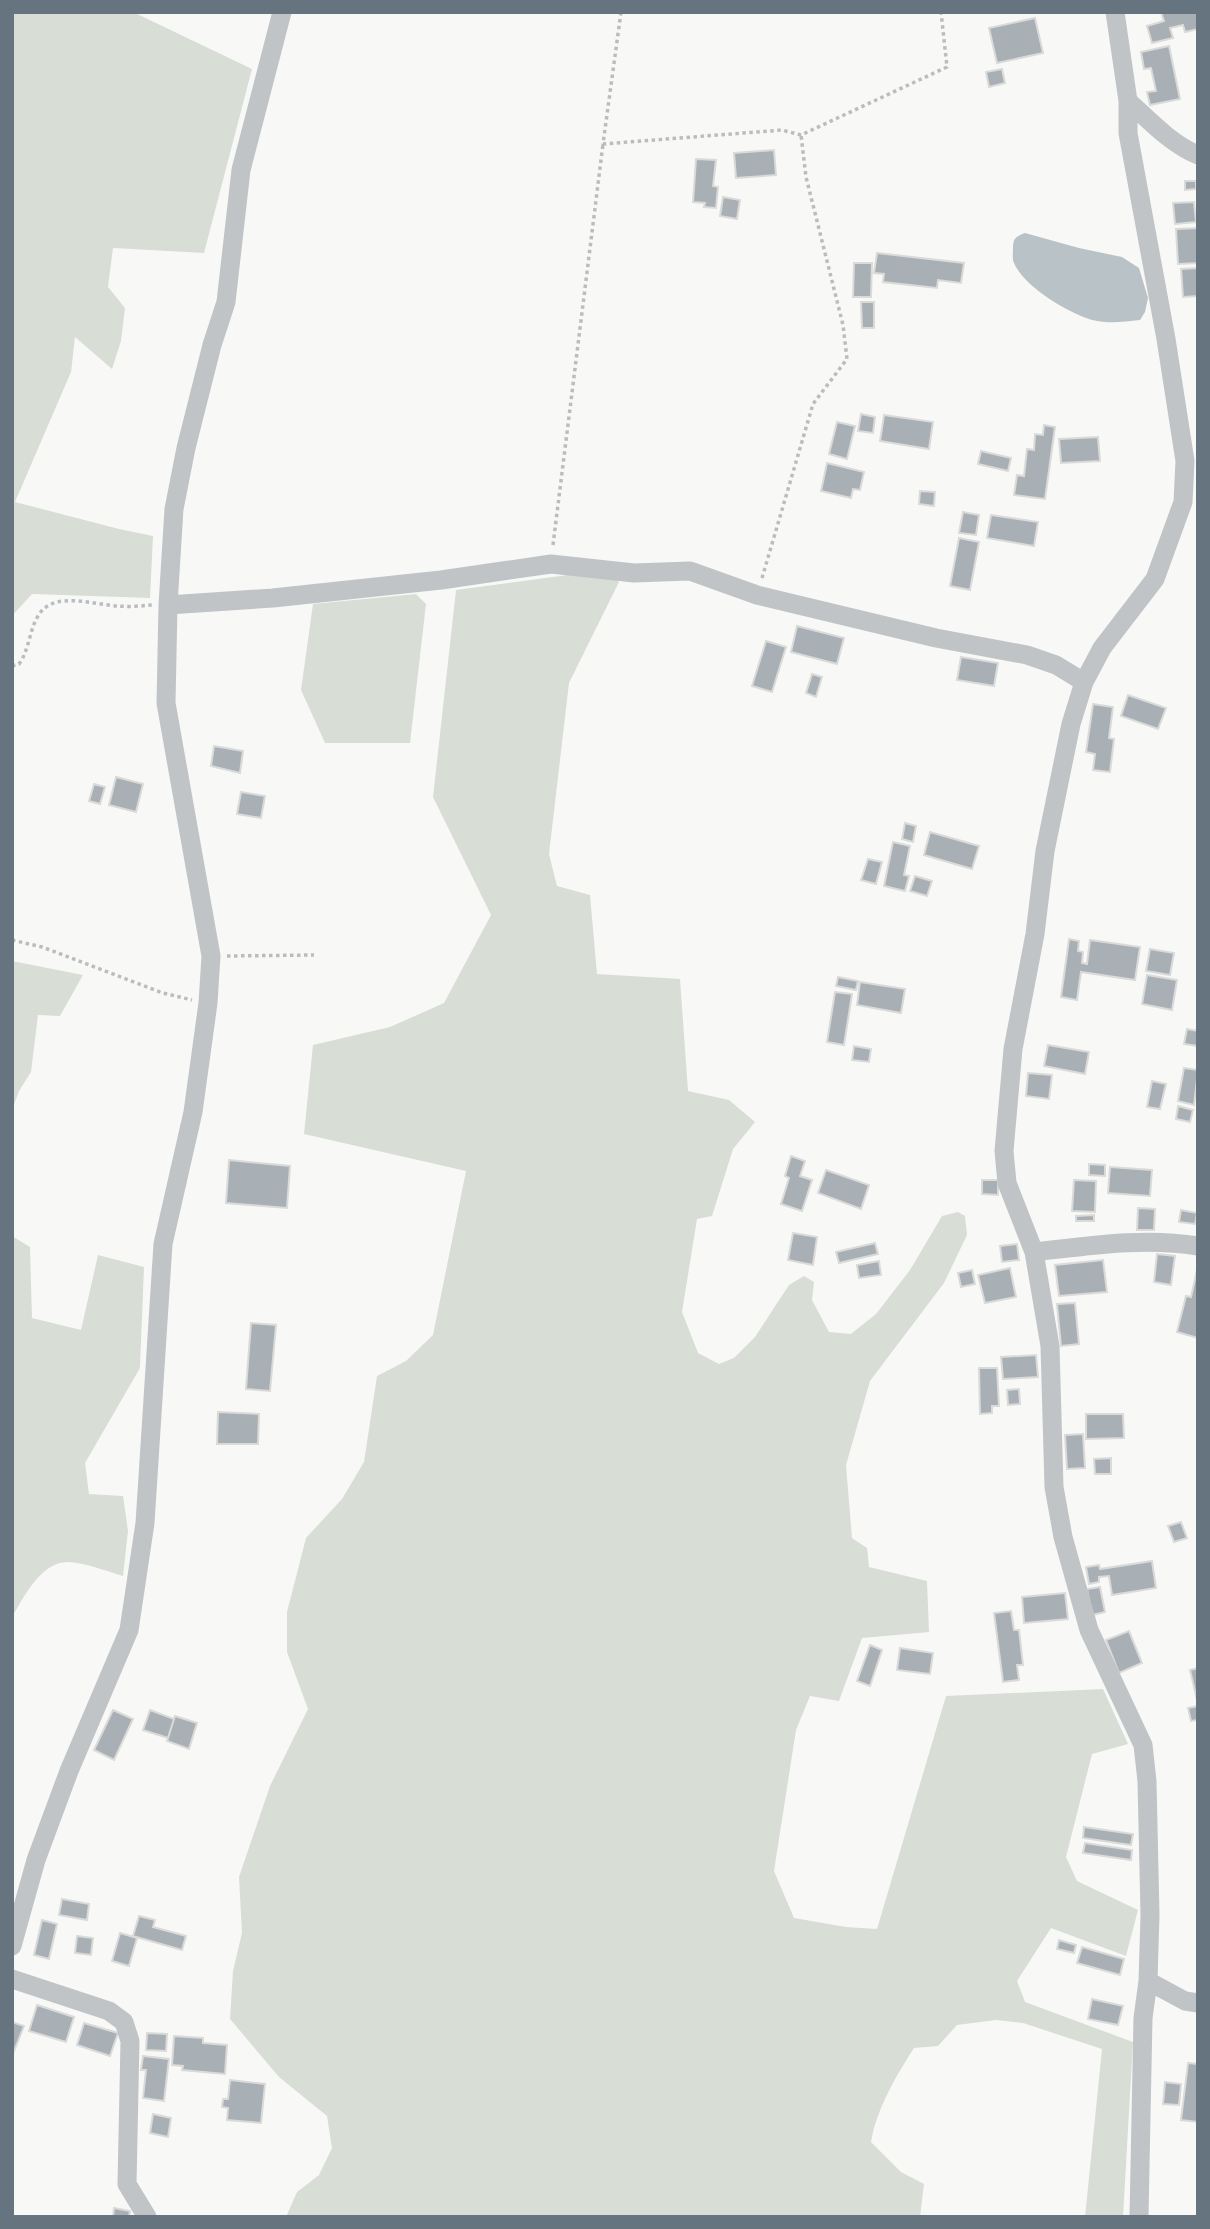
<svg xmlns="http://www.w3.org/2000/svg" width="1210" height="2229" font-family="'Open Sans',sans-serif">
  <rect width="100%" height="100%" fill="#f8f9f6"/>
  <path fill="#d8ddd6" d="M 12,12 L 133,12 L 252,69 L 204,253 L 113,248 L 108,287 L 125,308 L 121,341 L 112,369 L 75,337 L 71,372 L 15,502 L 119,529 L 153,536 L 150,598 L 32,594 L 12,616 Z
    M 605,570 L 619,582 L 569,683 L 549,854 L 557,886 L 590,895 L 597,974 L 680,979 L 688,1091 L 729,1100 L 755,1122 L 733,1149 L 712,1216 L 697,1219 L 682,1312 L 698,1353 L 719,1364 L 734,1358 L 755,1337 L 789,1285 L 804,1276 L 814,1282 L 812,1300 L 829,1332 L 851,1334 L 876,1314 L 910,1270 L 942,1216 L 958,1212 L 965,1216 L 967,1235 L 944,1283 L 870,1381 L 846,1465 L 852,1538 L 867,1548 L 869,1567 L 927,1581 L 929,1632 L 862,1638 L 839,1701 L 810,1696 L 796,1730 L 774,1871 L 794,1918 L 846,1927 L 877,1929 L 946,1696 L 1103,1689 L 1128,1744 L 1092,1754 L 1066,1857 L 1077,1881 L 1138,1910 L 1126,1956 L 1051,1928 L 1017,1981 L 1025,2002 L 1133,2042 L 1123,2217 L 1085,2217 L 1102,2049 L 1023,2023 L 996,2020 L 957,2025 L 938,2046 L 914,2048 C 896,2076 877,2108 871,2142 L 901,2172 L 924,2184 L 920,2217 L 286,2217 L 297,2192 L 319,2175 L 332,2148 L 327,2116 L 279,2077 L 230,2019 L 233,1971 L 242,1933 L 239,1877 L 270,1786 L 308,1709 L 287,1652 L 287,1612 L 306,1538 L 342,1499 L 364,1462 L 377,1376 L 406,1361 L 433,1335 L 466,1171 L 304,1134 L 313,1045 L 390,1027 L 444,1003 L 491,915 L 433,797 L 456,590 Z
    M 416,594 L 426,604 L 410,743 L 325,743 L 301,690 L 313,604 Z
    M 12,961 L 83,975 L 60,1016 L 38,1015 L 31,1072 L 19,1091 L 12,1110 Z
    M 12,1236 L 30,1247 L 32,1318 L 81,1330 L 98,1255 L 144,1267 L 140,1368 L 85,1463 L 89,1494 L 123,1496 L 128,1531 L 123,1576 C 106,1571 86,1563 69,1562 C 41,1561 24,1597 12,1617 Z"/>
  <path fill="#b9c3c7" d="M 1025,233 L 1079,248 L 1122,257 L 1139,268 L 1148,298 L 1145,312 L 1140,320 C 1123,322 1109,324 1092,320 C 1068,313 1024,287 1014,263 C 1012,259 1013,253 1013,247 C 1013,238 1017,236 1025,233 Z"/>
  <path fill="#a8afb5" stroke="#dadad9" stroke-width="2" d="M 1161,12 L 1198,12 L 1198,29 L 1185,32 L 1183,25 L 1170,28 L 1173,38 L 1152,43 L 1147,26 L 1164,21 Z
    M 1035,18 L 1043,53 L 997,63 L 989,28 Z
    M 1169,46 L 1180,99 L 1150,105 L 1147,92 L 1156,91 L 1151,68 L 1144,69 L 1141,52 Z
    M 1002,69 L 1005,83 L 989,87 L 986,72 Z
    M 774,150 L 776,175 L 736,178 L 734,153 Z
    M 696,159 L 716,160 L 713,186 L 718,187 L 716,208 L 704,207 L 705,203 L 693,202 Z
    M 1185,181 L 1196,181 L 1196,189 L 1185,190 Z
    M 723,197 L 740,200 L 737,219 L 720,216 Z
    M 1194,202 L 1196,222 L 1175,224 L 1173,203 Z
    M 1198,228 L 1198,263 L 1178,264 L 1176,229 Z
    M 877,253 L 964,263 L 961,283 L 938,280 L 937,288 L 883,282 L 884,274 L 874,273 Z
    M 854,263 L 872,263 L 871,297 L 853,297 Z
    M 1198,268 L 1198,296 L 1183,297 L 1181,269 Z
    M 861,302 L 874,302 L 874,328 L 862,328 Z
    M 861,414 L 875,417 L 873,433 L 858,431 Z
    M 884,415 L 933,422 L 929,449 L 880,441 Z
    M 837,422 L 855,426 L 847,459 L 829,454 Z
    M 1044,425 L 1055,427 L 1045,499 L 1014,495 L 1017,475 L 1024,476 L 1027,449 L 1034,450 L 1035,434 L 1043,435 Z
    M 1098,437 L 1100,461 L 1061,463 L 1059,439 Z
    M 981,451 L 1011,458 L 1008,471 L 978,464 Z
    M 827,463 L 864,472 L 860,490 L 853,489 L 851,498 L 821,491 Z
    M 920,491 L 935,492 L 934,506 L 919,504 Z
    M 963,512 L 979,515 L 976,535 L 959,533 Z
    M 991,515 L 1038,522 L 1034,546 L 987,538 Z
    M 959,538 L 979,542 L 970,590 L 950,586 Z
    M 797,626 L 844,638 L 837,664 L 791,652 Z
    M 766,641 L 786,647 L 772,692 L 752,686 Z
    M 961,657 L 998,663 L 994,686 L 957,680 Z
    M 812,674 L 822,677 L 816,697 L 806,693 Z
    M 1128,695 L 1166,708 L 1158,729 L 1121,716 Z
    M 1093,704 L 1113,707 L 1109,738 L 1114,739 L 1110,772 L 1093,770 L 1095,754 L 1086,752 Z
    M 214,746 L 243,751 L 240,773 L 211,766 Z
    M 116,777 L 143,784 L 136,812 L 109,805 Z
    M 94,784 L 105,787 L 100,804 L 89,801 Z
    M 241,792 L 265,796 L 261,818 L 237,814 Z
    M 905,823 L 916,826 L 913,842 L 902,839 Z
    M 930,832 L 979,846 L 972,869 L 924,855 Z
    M 893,842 L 910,846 L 904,875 L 909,876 L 905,891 L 884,886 Z
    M 868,859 L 882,862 L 876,884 L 861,880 Z
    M 915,876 L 932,881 L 927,896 L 910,891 Z
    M 1069,939 L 1079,941 L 1078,951 L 1083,952 L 1082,963 L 1087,964 L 1090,940 L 1140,947 L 1135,980 L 1081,972 L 1077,1000 L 1061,997 Z
    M 1150,949 L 1174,953 L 1170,975 L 1146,971 Z
    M 1147,975 L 1177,980 L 1172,1010 L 1142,1004 Z
    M 838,977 L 858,981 L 856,990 L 836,986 Z
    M 860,982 L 905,989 L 901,1013 L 857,1005 Z
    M 835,992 L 852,994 L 844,1045 L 827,1042 Z
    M 1187,1029 L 1198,1031 L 1198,1046 L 1184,1044 Z
    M 1048,1045 L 1089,1052 L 1085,1074 L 1044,1066 Z
    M 854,1046 L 871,1049 L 869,1062 L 852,1060 Z
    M 1184,1068 L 1198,1070 L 1194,1105 L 1178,1101 Z
    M 1028,1073 L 1052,1075 L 1049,1099 L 1026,1096 Z
    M 1152,1081 L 1166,1084 L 1160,1109 L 1147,1107 Z
    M 1178,1106 L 1193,1110 L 1190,1122 L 1176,1119 Z
    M 791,1156 L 805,1161 L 800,1176 L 812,1180 L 802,1211 L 781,1204 L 789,1178 L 785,1176 Z
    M 229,1160 L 290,1166 L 287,1208 L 226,1203 Z
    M 1089,1164 L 1105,1165 L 1105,1176 L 1089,1175 Z
    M 1110,1167 L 1152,1170 L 1150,1196 L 1108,1193 Z
    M 826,1170 L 869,1185 L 861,1209 L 818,1193 Z
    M 982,1180 L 998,1180 L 998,1195 L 982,1194 Z
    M 1074,1180 L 1096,1181 L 1095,1212 L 1072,1211 Z
    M 1138,1208 L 1155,1209 L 1154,1230 L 1137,1230 Z
    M 1181,1210 L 1197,1213 L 1195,1224 L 1179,1222 Z
    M 1094,1215 L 1094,1221 L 1076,1221 L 1076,1216 Z
    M 793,1233 L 817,1237 L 813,1265 L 788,1260 Z
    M 875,1243 L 878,1254 L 839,1263 L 836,1252 Z
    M 1017,1244 L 1019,1260 L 1002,1262 L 1000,1246 Z
    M 1157,1254 L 1175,1256 L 1171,1285 L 1154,1282 Z
    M 1103,1260 L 1107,1292 L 1059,1296 L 1055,1265 Z
    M 879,1261 L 881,1275 L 859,1278 L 857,1265 Z
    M 1010,1268 L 1016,1297 L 985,1303 L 978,1275 Z
    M 972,1270 L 975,1284 L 961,1287 L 958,1273 Z
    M 1197,1270 L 1198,1270 L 1198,1338 L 1177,1332 L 1186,1296 L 1191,1297 Z
    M 1075,1303 L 1079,1344 L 1061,1346 L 1057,1304 Z
    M 251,1323 L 276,1325 L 270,1391 L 246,1389 Z
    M 1036,1355 L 1038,1377 L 1003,1379 L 1001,1357 Z
    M 979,1368 L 997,1368 L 999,1406 L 992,1406 L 992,1413 L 980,1414 Z
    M 1019,1389 L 1020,1404 L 1008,1405 L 1007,1390 Z
    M 218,1412 L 259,1414 L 258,1444 L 217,1444 Z
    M 1086,1414 L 1123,1414 L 1124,1438 L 1086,1439 Z
    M 1083,1434 L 1085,1468 L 1067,1469 L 1065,1435 Z
    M 1111,1458 L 1111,1474 L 1095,1474 L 1094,1459 Z
    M 1181,1522 L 1187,1538 L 1174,1542 L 1168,1526 Z
    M 1152,1561 L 1156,1588 L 1112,1595 L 1109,1576 L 1099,1577 L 1099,1582 L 1089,1584 L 1086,1567 L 1099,1565 L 1100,1569 Z
    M 1100,1587 L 1105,1612 L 1092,1615 L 1087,1589 Z
    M 1065,1593 L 1068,1619 L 1024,1623 L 1022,1597 Z
    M 1011,1611 L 1014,1630 L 1019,1630 L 1023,1665 L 1017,1665 L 1019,1680 L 1003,1682 L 994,1613 Z
    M 1129,1631 L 1142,1663 L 1119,1673 L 1106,1640 Z
    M 870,1645 L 882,1650 L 870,1686 L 857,1681 Z
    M 900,1648 L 933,1653 L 930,1674 L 897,1670 Z
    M 1198,1668 L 1198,1704 L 1190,1670 Z
    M 1198,1706 L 1198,1720 L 1191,1721 L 1188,1708 Z
    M 113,1710 L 133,1719 L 114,1760 L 94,1750 Z
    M 150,1710 L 174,1719 L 168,1738 L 143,1730 Z
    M 175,1716 L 197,1723 L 189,1749 L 167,1741 Z
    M 1084,1827 L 1133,1834 L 1131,1845 L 1083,1838 Z
    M 1085,1843 L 1132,1850 L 1131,1860 L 1083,1853 Z
    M 62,1899 L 89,1904 L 87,1920 L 59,1915 Z
    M 139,1916 L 155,1920 L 153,1927 L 186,1936 L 182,1950 L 133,1936 Z
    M 42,1920 L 57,1924 L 49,1959 L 34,1955 Z
    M 120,1933 L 137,1938 L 129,1966 L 112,1961 Z
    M 77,1936 L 93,1938 L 91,1955 L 75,1953 Z
    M 1059,1940 L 1076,1945 L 1074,1953 L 1057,1949 Z
    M 1082,1947 L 1124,1959 L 1120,1975 L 1077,1963 Z
    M 1092,1999 L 1123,2006 L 1118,2025 L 1088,2019 Z
    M 37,2005 L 74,2017 L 66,2042 L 29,2031 Z
    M 12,2022 L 24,2026 L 12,2056 Z
    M 84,2023 L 118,2033 L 110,2056 L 77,2045 Z
    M 147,2033 L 167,2034 L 166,2051 L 146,2050 Z
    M 174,2036 L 203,2038 L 203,2043 L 227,2045 L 225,2074 L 182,2070 L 183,2066 L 172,2065 Z
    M 143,2056 L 169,2059 L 164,2101 L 143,2098 L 146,2070 L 141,2070 Z
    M 1188,2063 L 1198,2064 L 1198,2122 L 1181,2120 Z
    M 230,2080 L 265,2084 L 261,2123 L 227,2120 L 228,2108 L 222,2107 L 223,2099 L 228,2099 Z
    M 1165,2082 L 1181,2084 L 1179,2105 L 1163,2104 Z
    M 153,2114 L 171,2118 L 168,2137 L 150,2133 Z
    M 114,2208 L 130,2211 L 129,2217 L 113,2217 Z"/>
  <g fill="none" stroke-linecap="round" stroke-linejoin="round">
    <path stroke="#babdbf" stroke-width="3.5" stroke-dasharray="3.5 3.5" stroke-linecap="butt" d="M 621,12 L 603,144 L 782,130 L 801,135 L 947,67 L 941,12
      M 553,545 L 603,144
      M 762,578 L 813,404 L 847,359 L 843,325 L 806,177 L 801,135
      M 12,666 L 19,664 C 30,649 29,628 40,613 C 56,591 95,605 118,606 C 129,607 141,606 152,605
      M 12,940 L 42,947 L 163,993 L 192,1000
      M 227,956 L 314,955"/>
    <path stroke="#c0c4c7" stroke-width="19" d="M 1115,12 L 1128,101 L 1128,133 L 1166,339 L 1185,461 L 1183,502 L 1155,579 L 1102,648 L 1084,682 L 1071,724 L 1045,851 L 1035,934 L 1013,1049 L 1004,1151 L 1007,1183 L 1034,1252 L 1050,1346 L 1054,1487 L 1063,1537 L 1089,1630 L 1143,1745 L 1147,1781 L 1150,1915 L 1148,1981 L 1143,2018 L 1139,2217
      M 1128,101 C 1149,120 1171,144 1198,155
      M 168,605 L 273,598 L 441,580 L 551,564 L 634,573 L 690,571 L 757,595 L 936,638 L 1027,655 L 1056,665 L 1084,682
      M 1034,1252 C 1088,1246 1143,1237 1198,1246
      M 12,1946 L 36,1860 L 69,1771 L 129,1630 L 145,1523 L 163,1244 L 193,1112 L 208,1003 L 211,956 L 166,703 L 168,605 L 174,509 L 186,448 L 212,345 L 226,302 L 241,170 L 282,12
      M 12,1979 L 109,2011 L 124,2022 L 130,2041 L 127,2184 L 147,2217
      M 1148,1981 L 1185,2001 L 1198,2003"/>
  </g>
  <rect width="1210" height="2229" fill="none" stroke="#66747f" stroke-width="28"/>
</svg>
